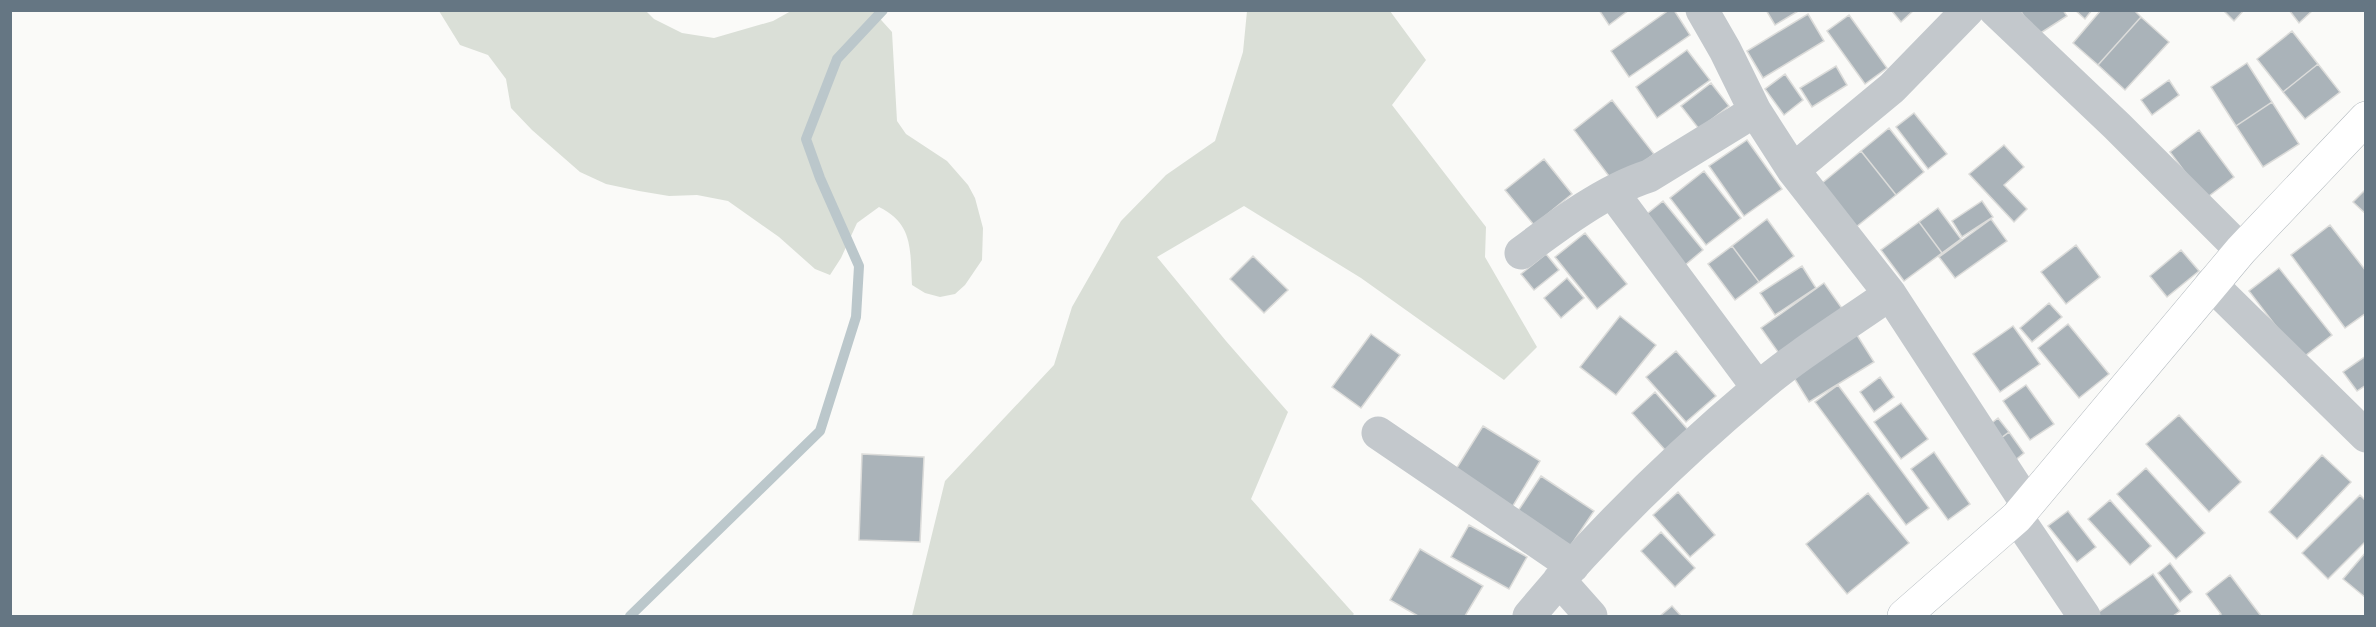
<svg xmlns="http://www.w3.org/2000/svg" width="2376" height="627" font-family="'Varela Round',sans-serif">
  <rect width="100%" height="100%" fill="#fafaf8"/>
  <path fill="#dadfd7" d="M 439,11 L 646,11 L 654,19 L 682,33 L 714,38 L 773,21 L 791,11 L 873,11 L 892,32 L 897,121 L 906,134 L 947,161 L 968,185 L 975,198 L 983,228 L 982,260 L 965,285 L 955,294 L 940,297 L 925,293 L 912,285 C 910,251 914,224 879,207 L 857,223 L 841,258 L 830,275 L 815,269 L 779,237 L 728,201 L 697,195 L 669,196 L 639,191 L 606,184 L 580,172 L 532,130 L 511,108 L 506,79 L 488,55 L 460,45 Z
    M 1247,11 L 1390,11 L 1426,60 L 1392,105 L 1486,227 L 1485,257 L 1537,347 L 1504,380 L 1361,278 L 1244,206 L 1157,257 L 1226,341 L 1288,412 L 1251,499 L 1354,614 L 1352,616 L 912,616 L 945,481 L 1054,365 L 1072,307 L 1121,221 L 1166,175 L 1215,141 L 1243,52 Z"/>
  <g fill="none" stroke-linecap="round" stroke-linejoin="round">
    <path stroke="#bbc7cb" stroke-width="10" d="M 630,616 L 820,431 L 856,317 L 859,266 L 820,178 L 806,139 L 837,59 L 883,10"/>
  </g>
  <path fill="#aab3b9" stroke="#dcdcda" stroke-width="1.5" d="M 1599,10 L 1629,10 L 1609,25 Z
    M 1669,10 L 1674,10 L 1690,35 L 1629,77 L 1611,51 Z
    M 1766,10 L 1800,10 L 1775,25 Z
    M 1891,10 L 1914,10 L 1901,22 Z
    M 2020,10 L 2063,10 L 2067,16 L 2036,36 Z
    M 2075,10 L 2092,10 L 2085,19 Z
    M 2101,10 L 2134,10 L 2141,17 L 2098,65 L 2073,43 Z
    M 2223,10 L 2244,10 L 2234,21 Z
    M 2289,10 L 2313,10 L 2299,23 Z
    M 1808,14 L 1824,41 L 1763,78 L 1747,51 Z
    M 1849,15 L 1887,68 L 1865,84 L 1827,31 Z
    M 2141,17 L 2169,42 L 2125,90 L 2098,65 Z
    M 2292,31 L 2318,64 L 2283,92 L 2257,59 Z
    M 1687,50 L 1710,80 L 1657,118 L 1636,87 Z
    M 2247,63 L 2272,102 L 2236,126 L 2211,87 Z
    M 2318,64 L 2340,92 L 2305,119 L 2283,92 Z
    M 1836,66 L 1847,85 L 1812,107 L 1800,88 Z
    M 1785,74 L 1803,100 L 1784,115 L 1765,89 Z
    M 2169,80 L 2179,95 L 2152,115 L 2141,100 Z
    M 1711,83 L 1729,106 L 1699,129 L 1681,106 Z
    M 1612,100 L 1654,154 L 1615,184 L 1574,130 Z
    M 2272,102 L 2299,144 L 2263,167 L 2236,126 Z
    M 1914,113 L 1947,154 L 1928,169 L 1896,127 Z
    M 1889,128 L 1924,172 L 1896,195 L 1861,151 Z
    M 2199,130 L 2234,177 L 2205,199 L 2170,152 Z
    M 1747,140 L 1782,189 L 1744,216 L 1709,166 Z
    M 2004,145 L 2024,167 L 2004,185 L 2027,209 L 2014,222 L 1969,174 Z
    M 1861,151 L 1896,195 L 1856,227 L 1821,184 Z
    M 1544,159 L 1572,194 L 1534,225 L 1505,190 Z
    M 1704,171 L 1741,218 L 1706,245 L 1670,198 Z
    M 2366,189 L 2366,214 L 2353,202 Z
    M 1663,201 L 1703,250 L 1678,271 L 1638,221 Z
    M 1982,201 L 1993,217 L 1962,237 L 1952,221 Z
    M 1938,208 L 1961,239 L 1942,253 L 1919,222 Z
    M 1767,219 L 1794,256 L 1759,282 L 1732,246 Z
    M 1991,219 L 2007,241 L 1955,278 L 1939,257 Z
    M 1919,222 L 1942,253 L 1904,281 L 1881,250 Z
    M 2330,225 L 2366,271 L 2366,313 L 2345,328 L 2291,255 Z
    M 1585,233 L 1627,284 L 1597,309 L 1555,257 Z
    M 2076,245 L 2100,277 L 2066,304 L 2041,272 Z
    M 1732,246 L 1759,282 L 1735,300 L 1708,264 Z
    M 2181,250 L 2199,271 L 2167,297 L 2150,276 Z
    M 1546,254 L 1559,270 L 1534,290 L 1521,274 Z
    M 1253,256 L 1288,290 L 1264,313 L 1230,279 Z
    M 1802,266 L 1816,288 L 1775,315 L 1760,293 Z
    M 2279,268 L 2332,335 L 2301,359 L 2249,291 Z
    M 1567,278 L 1584,298 L 1561,318 L 1544,298 Z
    M 1824,283 L 1846,314 L 1783,359 L 1761,328 Z
    M 2049,303 L 2062,317 L 2032,342 L 2020,328 Z
    M 1620,316 L 1656,345 L 1616,395 L 1580,367 Z
    M 2068,324 L 2109,374 L 2079,398 L 2038,348 Z
    M 2013,326 L 2040,364 L 2000,392 L 1973,354 Z
    M 1855,332 L 1874,362 L 1809,402 L 1791,373 Z
    M 1371,334 L 1400,355 L 1361,408 L 1332,387 Z
    M 1676,351 L 1716,396 L 1686,422 L 1646,377 Z
    M 2366,356 L 2366,385 L 2357,391 L 2343,372 Z
    M 1880,377 L 1894,397 L 1874,412 L 1860,392 Z
    M 1838,385 L 1929,508 L 1906,525 L 1815,402 Z
    M 2026,385 L 2054,424 L 2030,440 L 2003,401 Z
    M 1655,392 L 1689,431 L 1666,451 L 1632,413 Z
    M 1901,403 L 1928,439 L 1901,459 L 1874,422 Z
    M 2179,415 L 2241,482 L 2209,512 L 2146,444 Z
    M 1998,418 L 2009,432 L 1993,444 L 1983,430 Z
    M 1483,426 L 1540,461 L 1511,509 L 1453,474 Z
    M 2009,432 L 2024,453 L 2009,465 L 1993,444 Z
    M 1934,452 L 1970,504 L 1948,520 L 1911,469 Z
    M 862,454 L 924,457 L 920,542 L 859,540 Z
    M 2322,455 L 2351,482 L 2297,539 L 2269,512 Z
    M 2146,468 L 2205,533 L 2176,559 L 2117,494 Z
    M 1541,476 L 1594,511 L 1567,551 L 1514,517 Z
    M 1678,492 L 1715,535 L 1690,557 L 1653,515 Z
    M 1868,493 L 1909,543 L 1847,594 L 1806,544 Z
    M 2360,495 L 2366,501 L 2366,541 L 2328,579 L 2302,553 Z
    M 2110,500 L 2151,546 L 2130,565 L 2088,519 Z
    M 2068,511 L 2096,547 L 2077,562 L 2048,526 Z
    M 1469,525 L 1527,557 L 1509,589 L 1451,557 Z
    M 1661,532 L 1695,568 L 1675,587 L 1641,551 Z
    M 1420,549 L 1483,586 L 1465,616 L 1418,616 L 1390,600 Z
    M 2366,552 L 2366,598 L 2343,579 Z
    M 2170,563 L 2192,592 L 2180,602 L 2158,573 Z
    M 2153,574 L 2180,611 L 2173,616 L 2097,616 L 2096,614 Z
    M 2230,575 L 2261,616 L 2218,616 L 2221,614 L 2206,594 Z
    M 1672,606 L 1681,616 L 1660,616 Z"/>
  <g fill="none" stroke-linecap="round" stroke-linejoin="round">
    <defs>
      <path id="secondary" d="M 1904,616 L 2017,517 L 2241,250 L 2366,118"/>
    </defs>
    <use href="#secondary" stroke="#b3babf" stroke-width="34"/>
    <path stroke="#c3c8cc" stroke-width="33" d="M 1702,10 L 1725,50 L 1755,111 L 1793,170 L 1890,294 L 2027,504
      M 1995,10 L 2117,126 L 2241,250
      M 1793,170 L 1892,88 L 1968,10
      M 1613,193 L 1758,388
      M 1521,253 C 1558,225 1605,190 1649,176 L 1755,111
      M 2211,284 L 2366,436
      M 1378,433 L 1573,566
      M 2017,517 L 2084,616
      M 1559,580 L 1591,616
      M 1529,616 C 1597,534 1675,458 1757,389 C 1798,354 1846,325 1890,294"/>
    <use href="#secondary" stroke="#fff" stroke-width="33"/>
  </g>
  <rect width="2376" height="627" fill="none" stroke="#657683" stroke-width="24"/>
</svg>
